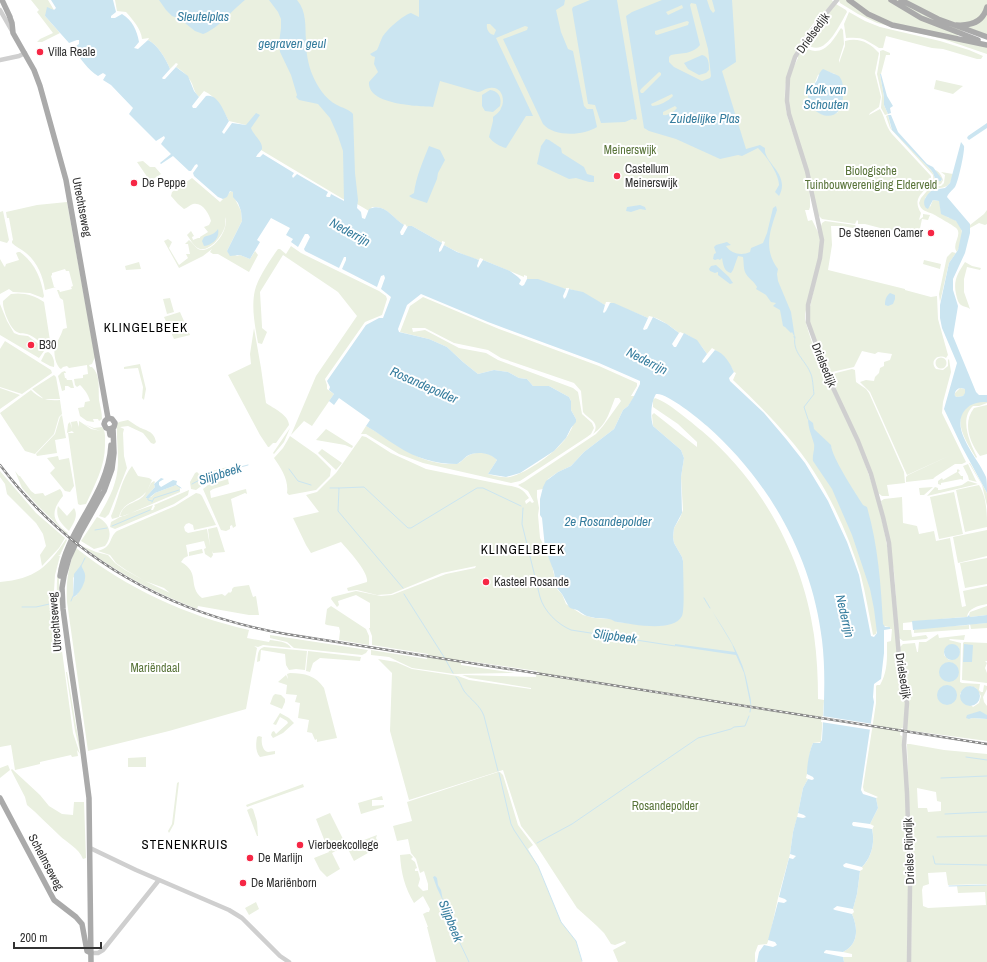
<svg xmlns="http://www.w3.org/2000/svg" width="987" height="962" font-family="'Archivo Narrow',sans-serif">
  <rect width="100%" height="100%" fill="#fff"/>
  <path fill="#eaf0e0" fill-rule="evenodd" d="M 31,0 L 48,0 L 54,10 L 45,16 L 60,33 L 42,42 L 37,42 L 40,39 L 53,33 L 37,12 L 39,10 Z
    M 115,0 L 832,0 L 834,3 C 805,25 779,72 786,109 C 788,122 794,135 798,147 C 802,159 807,173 809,185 C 810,192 810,200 810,207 L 809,210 L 805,210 L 808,221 L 812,220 L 820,236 L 820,251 L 805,314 L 805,319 C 816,363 839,402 857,443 C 871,477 882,514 888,551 L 906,702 L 903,728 L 901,728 L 900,735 L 902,736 L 905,779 L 909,891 L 907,962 L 844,962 L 843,957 L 852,957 L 852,954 L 843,952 C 859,944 858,928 852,914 L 854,912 L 853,909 L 857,894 L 860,871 L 863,869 L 862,867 C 870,859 874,847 873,835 C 873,831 871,830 874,826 L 870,824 L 878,808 L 876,798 L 878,797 L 864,791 L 863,787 L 873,723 L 876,703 L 876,686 L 877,685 L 880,685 C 888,671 887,658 887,642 L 891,641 L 892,629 L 890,629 L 889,627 L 884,626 L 877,630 L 876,634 L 873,635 C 869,615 866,595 861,576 C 846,526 822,476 788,437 C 771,417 752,398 733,380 L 736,373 L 734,372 C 729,362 722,354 712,348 L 707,354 C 699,342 694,337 680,332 L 679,333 C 670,326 660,318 649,316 L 648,318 L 609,302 L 606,302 L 605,305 L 603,304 L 580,292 L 569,289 L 569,288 L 566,288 L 566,289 C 552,286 541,278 527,279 L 527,276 L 524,275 L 524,277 L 483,260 L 483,259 L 480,258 L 479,260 C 467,257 455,251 444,245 L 445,242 L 442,241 L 442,243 L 412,226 L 408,226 L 407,227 L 405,224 L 404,225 C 391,217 388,206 372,207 L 369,211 L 357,204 L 343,199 L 261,150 L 246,125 L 229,121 C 222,109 217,97 204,91 L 199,97 C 193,91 194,86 190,80 C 187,75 181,70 176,67 L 178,64 L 176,63 L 170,69 C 166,59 158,45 148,40 L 149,38 L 142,39 C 141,29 133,20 126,12 L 117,11 Z
    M 839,0 L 847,0 L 877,19 L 987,46 L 987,54 L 943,39 L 877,23 L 858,14 L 840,3 Z
    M 852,0 L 987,0 L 987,35 L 967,28 L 958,35 L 957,38 L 894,23 L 874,16 Z
    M 836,4 L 846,10 L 847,12 C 840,24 824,61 806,43 L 807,39 Z
    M 849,12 L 865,21 L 880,27 L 940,41 L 969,50 L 983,56 L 981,59 L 977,59 L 943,49 L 932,48 L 886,36 L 883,48 L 879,48 C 864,39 864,37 846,38 L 844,24 Z
    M 841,28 L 843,30 L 844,44 L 839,60 L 839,63 L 845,46 L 845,41 C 859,37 870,43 879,53 L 875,73 L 881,97 L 879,107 L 870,113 L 869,115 L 880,109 C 885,117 885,125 892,134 L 931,176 C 932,191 909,194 921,213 L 919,220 L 923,217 L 923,214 L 930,215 L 928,220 L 922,219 L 918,238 L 865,224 L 858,224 L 858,221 L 857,220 L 855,224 L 822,219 L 818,215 L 789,109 L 790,74 L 798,58 L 798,55 L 803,47 C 807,48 811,51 815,51 C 828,51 835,37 841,28 ZM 826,71 L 835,74 L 841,108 L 837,113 L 823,115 L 813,108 L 809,97 L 818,75 Z
    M 883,50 L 890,53 L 890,55 L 886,55 L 881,74 L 880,74 L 884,97 L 884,105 L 888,114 L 885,115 L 881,108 L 882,96 L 877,74 L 880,56 L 880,51 Z
    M 936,80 L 963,86 L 953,94 L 934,89 Z
    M 888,115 L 891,128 L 931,170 L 933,173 L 936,181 L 941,181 L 942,180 L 935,170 C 939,171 942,176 943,180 L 941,184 L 938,185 L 934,183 L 933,175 L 890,128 L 886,116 Z
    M 143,161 L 150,167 L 155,167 L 161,174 L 150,181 L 137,162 Z
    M 941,172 L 953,174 C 950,190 944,186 932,190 L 925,198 L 930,207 L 933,200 L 939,201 L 947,217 C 966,221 964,238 957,252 C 951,245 962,236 957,229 C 955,226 936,216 933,214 C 926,211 921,211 919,203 L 921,198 L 932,185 L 941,186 L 944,183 L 945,175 Z
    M 192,178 L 220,202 L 231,191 L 233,192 L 233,195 L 241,211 L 242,221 L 227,251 L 237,256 L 240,255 L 250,259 L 255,251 L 258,255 L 249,272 L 218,254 L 213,254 L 210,252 L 212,249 L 203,256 L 179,268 L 164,241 L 168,239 L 172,242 L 169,248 L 179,265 L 188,258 L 186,254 L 190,254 L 188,244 L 185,244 L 189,240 C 192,242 195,247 198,249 C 211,255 230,230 225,217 C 225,220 226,225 224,229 C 221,237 210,251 200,249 C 195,248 190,239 187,235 L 191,231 L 194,236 L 192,237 L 193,240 L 198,238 L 200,238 L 200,237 L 208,232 L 204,227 L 209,225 L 211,221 C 209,214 203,202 193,204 C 190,205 187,208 184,209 L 178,204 L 171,196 L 172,192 Z
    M 67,202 L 95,357 L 92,364 L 89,365 L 90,367 L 92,367 C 101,376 98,387 99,400 C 100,406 102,412 102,419 L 99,421 L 98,419 L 93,419 L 94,422 L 87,421 L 80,416 L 78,408 L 84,407 L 85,402 L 90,401 C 88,394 85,390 80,385 L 77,387 L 75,385 L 74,379 L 83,378 L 83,375 L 88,374 L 87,365 L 69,368 L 67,366 L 63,367 L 61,369 C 56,366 53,353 55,347 C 57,341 61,336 63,329 L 67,328 L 63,300 L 60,298 L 57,290 L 59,290 L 60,292 L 72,289 L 71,287 L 73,286 L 69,271 L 66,271 L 65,269 L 52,273 L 52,275 L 51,276 L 54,287 L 56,287 L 45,290 C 43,276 37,262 26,253 C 21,249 16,247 12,243 L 12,241 L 13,240 L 9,218 L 7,218 L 6,212 L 37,205 Z
    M 987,210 L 987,224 L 985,225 L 979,223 L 970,228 L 970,225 L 984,214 Z
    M 3,211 L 9,240 L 7,243 L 0,241 L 0,212 Z
    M 825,221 L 855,225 L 858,229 L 842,226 L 831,226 L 832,245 L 828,270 L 905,289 L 905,290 L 931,297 L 937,296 L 938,319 L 948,355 L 946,358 C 938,353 929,361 936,369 L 943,370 L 948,366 L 948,360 L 949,359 L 951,372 L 943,402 L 942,413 L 966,462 L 962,464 L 955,464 L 935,477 L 933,479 L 906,482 L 906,477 L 908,475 L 951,455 L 907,475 L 870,392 L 860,382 L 866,380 L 874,381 L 875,377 L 879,373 L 880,368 L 884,366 L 884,362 L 890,360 L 892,354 L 878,352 L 875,354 L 862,351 L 854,367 L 832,372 L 827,372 L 810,324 L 809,311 L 821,258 L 821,226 L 822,223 Z
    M 291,246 L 301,253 L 379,291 L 386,296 L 387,299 L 382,315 L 365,322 L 325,379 L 327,385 L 327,389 L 334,394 L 312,426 L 304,421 L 291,435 L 316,376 L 357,316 L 338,292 L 283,255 L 260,292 L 262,326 L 262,328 L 267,332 L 262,344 L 258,343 C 255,326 251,307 255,290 C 258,278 270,260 278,249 L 280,249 L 286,254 Z
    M 18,252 L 20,252 C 35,263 41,278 44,296 L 43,298 L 30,293 L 13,292 L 9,289 L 0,294 L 0,259 L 4,266 L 5,267 L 6,264 L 19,260 L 16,253 Z
    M 952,252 L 956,253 L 949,263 L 940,302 L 939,294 L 946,261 L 947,257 Z
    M 924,260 L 941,264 L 940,269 L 923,264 Z
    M 139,262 L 141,269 L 126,270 L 125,266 Z
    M 965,262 L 972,266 L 981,268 L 980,270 L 967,267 L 964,279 L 964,292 L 970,309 C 968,307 964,307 961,305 C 958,303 957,298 956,294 C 953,280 958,273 965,262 Z
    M 11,294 C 22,292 35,295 44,302 L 51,347 L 50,349 L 48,349 C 42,344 34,336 27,334 C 23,333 20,334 17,332 C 10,329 2,308 3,301 Z
    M 423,297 L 499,329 L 599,366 L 637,383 L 637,386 L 631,396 L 635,396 L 628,406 L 623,410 L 614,429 L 584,452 L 571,466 L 558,472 L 548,479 L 543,489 L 537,490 L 537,497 L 539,508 L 538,515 L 540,538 L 551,560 L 557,589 L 562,594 L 566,604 L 583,615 L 594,618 L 612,619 L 617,622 L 654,626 L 666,625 L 677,621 L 683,608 L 683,561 L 682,557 L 674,543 L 673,537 L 674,528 L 680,518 L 683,510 L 681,477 L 684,458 L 681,450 L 653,426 L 652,415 L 654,413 L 697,447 L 697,442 L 678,424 L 653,407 L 653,400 L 655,398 C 668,402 691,422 702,431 C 762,482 803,557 814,635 C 817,656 818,678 818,699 L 824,700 L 821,742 L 813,743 C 808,754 809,767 806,778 L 808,779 L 803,788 L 797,818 L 793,832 L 790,854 L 778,898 L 770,935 L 767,944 L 758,945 L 755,953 L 755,962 L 618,962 L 613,950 L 626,943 L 625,941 L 615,945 L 611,944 L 604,933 L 597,926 L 577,908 L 536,845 L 521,826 L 503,770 L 409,800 L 390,731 L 392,673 L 378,659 L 396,662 L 412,669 L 458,676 L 469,680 L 531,689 L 531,688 L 470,678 L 462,675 L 536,677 L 537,671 L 461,660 L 461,665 L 515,673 L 454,674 L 412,668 L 389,657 L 371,655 L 371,650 L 427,659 L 428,654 L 372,645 L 372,636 L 369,628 L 370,628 L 370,603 L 356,595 L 338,601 L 339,605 L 337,607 L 331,599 L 332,597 L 356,591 L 381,596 L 392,595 L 446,574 L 475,568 L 476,566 L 442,573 L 391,594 L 377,595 L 357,590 L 348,591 L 347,588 L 367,582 C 369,572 348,550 341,542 L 311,553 L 306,545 L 293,518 L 319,512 L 306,495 L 317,492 L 336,473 L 362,436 L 366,437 L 391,453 L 426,469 L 505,485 C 516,487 522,487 529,498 L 525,501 L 526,504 L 530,501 L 532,503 L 534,502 L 528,491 L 518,485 L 524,482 L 596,434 L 603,426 L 621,401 L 619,398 L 615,398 C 609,413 607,424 593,434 C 601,422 589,420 583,412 L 581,391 L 574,383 L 501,358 L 488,350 L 454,343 L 425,328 L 412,328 L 413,332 L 425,330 L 459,348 L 486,353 L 498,360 L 573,388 L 578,392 L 582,414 L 592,423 L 594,428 L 591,434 L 587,437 L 520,481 L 511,483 L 423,463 L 399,454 L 366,434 L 361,434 L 366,426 C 393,441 414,461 446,464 C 450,464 455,464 459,463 C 461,462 463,459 466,457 C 474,451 490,451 497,460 L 488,474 C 495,476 503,478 510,477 C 527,473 556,452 566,438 C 570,433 573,425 576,419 L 571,410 L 571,401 L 569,397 L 549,386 L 533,386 L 527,379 L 519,378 L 508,372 L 494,370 L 478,374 L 463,362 L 447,347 L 429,339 L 400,332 L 410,306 Z
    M 170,298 L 174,312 L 167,314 L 163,299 Z
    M 0,304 L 7,321 L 14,333 L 19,335 L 28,336 L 44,348 L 44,351 L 39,358 L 0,335 Z
    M 180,312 L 190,335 L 174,339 L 164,317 Z
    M 254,328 L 261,368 L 266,403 C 273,408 289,415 289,425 L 276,443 L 273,443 L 269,447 L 268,447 L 260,435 L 228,375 L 251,364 L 250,354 Z
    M 5,341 L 51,370 L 52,373 L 22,394 L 0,387 L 0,349 Z
    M 48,352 C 53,354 55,362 54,367 L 50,366 L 41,361 L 45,353 Z
    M935.5 363a5.5 5.5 0 1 1 11 0a5.5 5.5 0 1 1-11 0Z
    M 140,364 L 146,389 L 144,400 L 142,398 L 143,387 L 138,368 L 124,369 L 124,367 Z
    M 852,369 L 855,370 L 856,382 L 866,389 L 869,393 L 904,472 L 905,483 L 887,485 L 889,496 L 882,496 L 878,493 L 830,376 L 836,373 Z
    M 65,371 L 66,373 L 64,373 L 65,378 L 66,378 L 67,380 L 72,380 L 74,388 L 71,388 L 68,386 L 65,386 L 65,390 L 62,391 L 58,376 L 62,372 Z
    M 54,375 L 56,377 L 60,399 L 44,399 L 32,389 Z
    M 0,388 L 20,395 L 0,409 Z
    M 960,388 L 965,389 L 965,394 L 963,396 L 957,397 L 955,396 L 955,393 Z
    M 31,390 C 40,399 47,401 60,400 L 62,414 L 59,417 L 54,434 L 35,454 L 25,451 L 0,413 Z
    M 976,402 L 987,402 L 987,403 L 979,406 L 973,406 C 959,419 970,443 977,457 L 976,458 C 965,440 947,413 976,402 Z
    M 987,405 L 987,454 L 980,456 C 970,443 962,423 974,408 Z
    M 62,415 L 66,438 L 55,440 L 57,453 L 37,456 L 36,454 L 55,434 L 60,417 Z
    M 128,420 C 131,422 134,424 137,426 C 145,431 154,430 156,442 L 154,444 L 151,443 L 143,433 L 128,426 L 120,427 L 124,429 L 123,433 L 124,456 L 127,468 L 109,514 L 105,518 L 99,516 C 105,505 112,494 115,482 C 121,463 116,443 117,424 L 119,422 Z
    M 77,421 L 79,427 L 79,421 L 91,429 L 101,431 L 94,429 L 84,424 L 94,428 L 102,427 C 106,432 105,438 105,445 C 105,467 95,484 86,504 L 80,505 L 78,504 L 68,433 L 74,433 L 72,431 L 67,433 L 68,424 L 70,422 L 72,429 L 71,422 Z
    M 290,428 L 284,442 L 274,454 L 273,453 Z
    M 326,429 L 353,446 L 352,448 L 345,445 L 316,440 Z
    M 290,436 L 317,455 L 331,469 L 330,476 L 316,490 L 289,495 L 287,493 C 289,480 281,468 274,458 L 283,448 Z
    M 322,449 L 342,463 L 336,470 L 318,453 Z
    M 58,456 L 59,460 L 69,458 L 74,486 L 70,492 L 65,491 L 50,473 L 55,468 L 47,458 Z
    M 969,463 L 970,463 L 987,493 L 987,506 L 982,485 Z
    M 968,464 L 976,481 L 977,482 L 969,480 L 968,476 L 963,466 Z
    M 132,466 L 138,476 L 149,478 L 152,480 L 147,491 L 151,483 L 154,481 L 155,482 L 154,484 L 155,487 L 146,497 L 151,497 L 155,493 L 176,485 L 180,487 L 180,492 L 124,516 L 120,516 C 123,501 141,504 146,492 C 137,503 123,501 119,517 L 112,519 L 111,516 C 118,501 121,479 132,466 Z
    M 228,467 L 229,471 L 216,475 L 196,490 L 191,489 L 190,482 L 195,473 L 197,472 L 199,474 Z
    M 958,469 L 960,471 L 958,472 L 961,476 L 963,476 L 963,480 L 961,479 L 941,483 L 941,485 L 938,484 L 938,481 L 942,478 L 943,480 L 957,472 L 957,470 Z
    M 0,471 L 36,513 L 65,538 L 59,548 L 42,566 L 40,555 L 46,546 L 43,534 L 36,523 L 7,494 L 5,484 L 0,477 Z
    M 15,471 L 19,476 L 20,476 L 31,491 L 35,494 L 43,493 L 45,496 L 60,489 L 62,492 L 63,496 C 50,512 52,521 68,533 L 67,534 L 37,505 L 22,488 Z
    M 228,479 L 229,484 L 213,489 L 210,491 L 211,498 L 246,489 L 247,494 L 245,493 L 231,499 L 236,526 L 233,528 L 232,525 L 230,526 L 230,529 L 226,531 L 221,530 L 220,528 L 203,489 L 208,485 Z
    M 968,481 L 978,484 L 927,496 L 935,487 L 938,488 L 938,490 L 940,490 L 962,485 Z
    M 979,485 C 987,497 987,515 987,527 L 965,532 L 956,490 Z
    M 933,487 L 924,495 L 920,495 L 919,488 Z
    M 189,490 L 188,495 L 174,504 L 115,529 L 110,527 L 111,522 L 120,517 L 153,505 L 151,510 L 153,510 L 155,506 L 154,505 Z
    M 954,492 L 963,534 L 939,539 L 930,497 Z
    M 196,493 L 200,494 L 202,496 L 216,525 L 194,530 L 193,525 L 189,523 L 186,524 L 184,527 L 185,531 L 188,533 L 207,529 L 210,546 L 208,529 L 217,527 L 225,552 L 213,553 L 212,551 L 213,555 L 211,558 L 205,554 L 204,549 L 206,548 L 204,541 L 186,545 L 188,556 L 184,558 L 181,562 C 201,573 187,586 202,598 L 222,594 L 225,596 L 229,592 L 230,593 L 232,591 L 232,589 L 234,587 L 249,585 L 253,597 L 256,596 L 259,615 L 249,615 L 198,606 L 197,609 C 156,593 117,573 82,546 L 96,552 L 108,555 L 115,563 L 125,570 L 145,581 L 170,593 L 164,588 L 145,581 L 126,570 L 116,563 L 110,555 L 98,551 C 114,546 108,538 117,531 L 175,506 Z
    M 902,497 L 903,523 L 917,526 L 919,534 L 934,531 L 936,541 L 950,538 L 962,607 L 966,606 L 963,591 L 987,586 L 987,604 C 978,606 968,608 967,617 C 951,618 937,619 922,621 C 916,622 909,622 903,623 L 903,630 L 911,630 L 912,637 L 926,635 L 928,638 L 926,639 L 903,641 L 899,638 L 894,572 L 881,501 L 884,499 Z
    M 58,506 L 67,516 L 74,508 C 79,516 73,524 69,531 C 61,524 55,517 58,506 Z
    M 97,517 C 109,522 114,535 105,546 L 94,549 L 81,541 Z
    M 987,530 L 987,556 L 958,563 L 953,537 Z
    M 66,539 L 67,540 L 60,555 L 58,555 L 60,556 L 55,575 L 54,591 L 73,733 L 80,754 L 77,750 L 78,756 L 72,757 L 71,755 L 40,762 L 40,764 L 15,770 L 11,745 L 0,747 L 0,582 C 35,579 48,567 66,539 Z
    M 65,548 L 59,577 L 60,621 C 56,594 54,575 65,548 Z
    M 76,548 C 126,588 187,616 249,630 L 247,638 L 269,642 L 270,640 C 276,641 288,641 291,648 L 263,645 L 258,647 L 254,646 L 257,648 L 246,709 L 169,731 L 88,751 L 67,602 C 66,582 68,566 76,548 ZM 81,567 C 89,578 82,586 76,596 L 73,597 L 73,578 Z
    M 202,549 L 203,553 L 189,556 L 189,552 Z
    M 987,558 L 987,584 L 965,588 L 960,563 Z
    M 331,606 L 366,629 L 369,636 L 369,645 L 339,640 L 340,631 L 339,627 L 327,625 L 325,624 L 327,609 Z
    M 987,606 L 987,615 L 970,617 L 969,615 L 970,612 Z
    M 987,623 L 987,628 L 971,629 L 970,624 Z
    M 969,625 L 969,629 L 914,633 L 914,630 L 921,628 Z
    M 938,634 L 939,638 L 965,635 L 964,640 L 950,639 L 949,640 L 961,643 L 960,682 L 962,683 L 980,684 L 979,690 L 981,692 L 983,692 L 984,685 L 987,686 L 987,689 L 983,697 L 984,702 L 987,706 L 987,715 L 975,713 L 969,719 L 973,718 L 987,719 L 987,741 L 906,730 L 909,706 L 902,673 L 900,647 L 903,644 L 915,643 L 917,652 L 918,652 L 919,642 L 926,642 ZM 955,645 L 958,647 L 960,652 L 957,658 L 949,660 L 944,655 L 944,651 L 947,646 ZM 970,686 L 976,688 L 981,696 L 979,703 L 973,707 L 960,694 L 963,689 Z
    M 270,635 L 368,650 L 366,653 L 362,655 L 294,648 L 287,642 L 270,638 Z
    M 964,642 L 987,643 L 987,661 L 985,661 L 987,663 L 985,668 L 987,673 L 987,683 L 962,680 L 963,643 Z
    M 264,647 L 307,651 L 305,670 L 296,669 L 289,670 L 286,665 L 285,654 L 261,650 L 260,661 L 257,662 C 258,656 257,649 264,647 Z
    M 308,651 L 361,657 L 360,661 L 320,658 L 313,663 L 310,672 L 306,671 Z
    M 66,672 L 67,672 L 76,726 L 80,745 L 81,755 L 75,731 Z
    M 290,673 C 305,673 316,676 324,688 L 337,738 L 317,742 L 317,739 L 315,740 L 312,733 L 307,732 L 309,720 L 298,718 L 300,703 L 295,702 L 297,695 L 286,694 L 287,685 L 278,682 L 286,675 L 288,679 L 287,674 Z
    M 275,694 L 281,695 L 285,699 L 285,702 L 282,709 L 270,704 L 273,696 Z
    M 280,713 L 289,718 L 294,723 L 283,733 L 273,738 L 271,735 L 272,732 L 274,731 L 276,734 L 288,723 L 287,721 L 280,717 L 276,725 L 273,724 Z
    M 259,736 L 262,737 C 261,741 262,751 268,752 C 270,752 273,751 275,751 L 275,754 L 260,757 C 255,752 256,743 257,737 Z
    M 907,744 L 910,744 L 944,750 L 987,754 L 987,962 L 911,962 L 912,891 ZM 917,788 L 936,792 L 937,801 L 941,802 L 941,811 L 928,812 L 927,808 L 918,808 ZM 946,872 L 948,885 L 987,884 L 986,885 L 957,886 L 958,893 L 985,892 L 986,905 L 928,908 L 923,906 L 922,890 L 923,886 L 929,884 L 928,873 Z
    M 146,757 L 146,767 L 128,767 L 128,758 Z
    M 8,765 L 10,770 L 0,778 L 0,768 Z
    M 12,769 L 40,795 L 49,806 L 62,814 L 73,815 L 74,802 L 84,802 L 86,858 L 83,859 C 79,848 67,843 59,835 C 48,825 38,814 27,805 L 25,797 L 11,770 Z
    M 498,772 L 500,772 L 503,775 L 518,825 L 533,845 L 528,849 L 538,866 L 561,922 L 576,941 L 582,962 L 436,962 L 427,927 L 428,927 L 423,914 L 427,912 L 429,912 L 430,909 L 423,896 L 414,903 C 405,888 401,873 400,855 L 410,854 L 413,857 L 411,859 L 415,862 L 417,868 L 415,869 L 415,871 L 418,871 L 420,879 L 418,886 L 423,891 L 428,890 L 428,884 L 424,871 L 420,873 L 416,859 L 411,853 L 408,839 L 397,841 L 393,826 L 412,821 L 407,802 Z
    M 179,782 L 174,824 L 169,833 L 168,831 L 172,824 L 177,783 Z
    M 303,784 L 304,787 L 247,807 L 246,805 Z
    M 382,796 L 383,800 L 372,800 L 372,806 L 384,805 L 384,807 L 361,814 L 358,803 Z
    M 251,808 L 253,809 L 257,822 L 258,836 L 257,836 L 247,810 Z
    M 330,813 L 346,845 L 332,853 L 340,869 L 327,877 L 320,870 L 314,858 L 329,852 L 316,819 Z
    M 377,835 L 376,838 L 380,846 L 354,861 L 348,849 L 364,840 Z
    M 256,902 L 259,909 L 249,915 L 245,908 Z"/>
  <path fill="#cbe5f1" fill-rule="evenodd" d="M 51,0 L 113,0 L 116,12 L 111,16 L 111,18 L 115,18 L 122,14 C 132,20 137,30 139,42 L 134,48 L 138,49 L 148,40 C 158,45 166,59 170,69 L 162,78 L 163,79 L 165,79 L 176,67 L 188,76 L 194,91 L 199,97 L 192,106 L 193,108 L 196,108 L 206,96 C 218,93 224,112 229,121 L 222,132 L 224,134 L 232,123 L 246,125 L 256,113 L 260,115 L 251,128 C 253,135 263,141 262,149 C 261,151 257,154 256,157 L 260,157 L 263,154 L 294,173 L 292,176 L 293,178 L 297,174 L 328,192 L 326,196 L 327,197 L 330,197 L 331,194 L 344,201 L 343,151 L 338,136 L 330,118 L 318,104 L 299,100 L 296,97 L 297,95 L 291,75 L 280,52 L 279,43 L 281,28 L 281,19 L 278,12 L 269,0 L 297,0 C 307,12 305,26 306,41 C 306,52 308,64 312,74 C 317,86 325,99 337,105 C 342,108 349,109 353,114 L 355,173 L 358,200 L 357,208 L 361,212 L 362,218 L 365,219 L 369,209 C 385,202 392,218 404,225 L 400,232 L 401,235 L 403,235 L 408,226 L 412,226 L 442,243 L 439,249 L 439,252 L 441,251 L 444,245 L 457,252 L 479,260 L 477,266 L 478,268 L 483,260 L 510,271 L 518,277 L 521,280 L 519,284 L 522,286 L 524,285 L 527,279 L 538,279 L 566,289 L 563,296 L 564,299 L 566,297 L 569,289 L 583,292 L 605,305 L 603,312 L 604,313 L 606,311 L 610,303 L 614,303 L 648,318 L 643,329 L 644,330 L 647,329 L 653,317 L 667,324 L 679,333 L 672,344 L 674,347 L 676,347 L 684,333 L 697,340 L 707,354 L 702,361 L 703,363 L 705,362 L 715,350 C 725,354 730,363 734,372 L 729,378 L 730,381 L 764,413 L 786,439 L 805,463 L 828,501 L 847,542 L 859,575 L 871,636 L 874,637 L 877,633 L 874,609 L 870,589 L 852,535 L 832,489 L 813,461 C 812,455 815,450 814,444 C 812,436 808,428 808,419 L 813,423 L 814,429 L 831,445 C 832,458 855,492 863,505 L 867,507 C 878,545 881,585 883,624 L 885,627 L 890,627 L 890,629 L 884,630 L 884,653 L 881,679 L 874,684 L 873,697 L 874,702 L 861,790 L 863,794 L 876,798 L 878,808 L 870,824 L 855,822 L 853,822 L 852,824 L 853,826 L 872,829 C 875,842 872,857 862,867 L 846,863 L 843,865 L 844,867 L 860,871 L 857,894 L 853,909 L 837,906 L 833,909 L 835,910 L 852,914 C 858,928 859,944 843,952 L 826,950 L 824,952 L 824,953 L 843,957 L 844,962 L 757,962 L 759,952 L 764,945 L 773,947 L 777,945 L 775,942 L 768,940 L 778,902 L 784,903 L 787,901 L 785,899 L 779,897 L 789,858 L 793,859 L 796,856 L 790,854 L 793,832 L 797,817 L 803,818 L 806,817 L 804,815 L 798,813 L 803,788 L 808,779 L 812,780 L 814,779 L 813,777 L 807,774 C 807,765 809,752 813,743 L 820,743 L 822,740 C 824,707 826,673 822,640 C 812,556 769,481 707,426 C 698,418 666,392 656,394 C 651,402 650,417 653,426 L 681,450 L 684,458 L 681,477 L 682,513 L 674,528 L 673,537 L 674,543 L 682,557 L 683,561 C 683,570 685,610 682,616 C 673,633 632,624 617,622 C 614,622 612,619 609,619 C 603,618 597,619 591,617 C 585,616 582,613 577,610 C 575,609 571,609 569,607 L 562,594 L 556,587 L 554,572 L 545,548 L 542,518 L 540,515 L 540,499 L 543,487 L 546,481 L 558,472 L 571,466 L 584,452 L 614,429 L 623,410 L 628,406 L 633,398 L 640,384 L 640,381 L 599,363 L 488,322 L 421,294 L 407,305 L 398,329 L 399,332 L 429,339 L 447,347 L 463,362 L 478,374 L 494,370 L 508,372 L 519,378 L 527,379 L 533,386 L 549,386 L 569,397 L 571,401 L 571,410 L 576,419 L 576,422 L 571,428 L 566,438 L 554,451 L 520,473 L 506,477 L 488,474 L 497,460 C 490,452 475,451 467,456 C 463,459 461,462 457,464 C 436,464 415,458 397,446 C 387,440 377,432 366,426 L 370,420 L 339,398 L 334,405 L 329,401 L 334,394 L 329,390 L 330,387 L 327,381 L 366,325 L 379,318 L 383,318 L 391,297 L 381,289 L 385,278 L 384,275 L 381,276 L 377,287 L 342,269 L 346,260 L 346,257 L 344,257 L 339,268 L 305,251 L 304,249 L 310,237 L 308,234 L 305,234 L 298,247 L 291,242 L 293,239 L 286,235 L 290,228 L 271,218 L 257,240 L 260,242 L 250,259 L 240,255 L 230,256 L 227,251 L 242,221 L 241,211 L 238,203 L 233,197 L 233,192 L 230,191 L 227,197 L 223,199 L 218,197 L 194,176 L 193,173 L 198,166 L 197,164 L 195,165 L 191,171 L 189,171 L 173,156 L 161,164 L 160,163 L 171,154 L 161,144 L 165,138 L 164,136 L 156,141 L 129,114 L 133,108 L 111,85 L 103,80 L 106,75 L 103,73 L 98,76 C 88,70 80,58 73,48 L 79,44 L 79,40 L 77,40 L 69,43 L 45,16 L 47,7 L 54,10 L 56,8 Z
    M 159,0 L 245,0 C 232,10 218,29 203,34 L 195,31 L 180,19 L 172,16 L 166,10 Z
    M 419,0 L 565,0 L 564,5 L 556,10 L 561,32 L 568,49 L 573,51 L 584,106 L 587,109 L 593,109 L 597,127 C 583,136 554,137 543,124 L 503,39 L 527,30 L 528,27 L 525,26 L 496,38 L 533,116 L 526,116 L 506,148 C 501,147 492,142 489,137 L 493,121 L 493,117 C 496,114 500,112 501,108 C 506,99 501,86 490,88 C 485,88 482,92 478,92 L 440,81 L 433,107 C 418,106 367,105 369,82 L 378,72 L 374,64 L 375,57 L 372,56 L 370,54 L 377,50 C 379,46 380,42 382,38 C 385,31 403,15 411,13 L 419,17 ZM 487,24 L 490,24 L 496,30 L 494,35 C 489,34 486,29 487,24 Z
    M 590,0 L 617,0 L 637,119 L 635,120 L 632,119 L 625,122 L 601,123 L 595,105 L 588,104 L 572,9 L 573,7 Z
    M 662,0 L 707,0 L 710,9 L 713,13 L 715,11 L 712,0 L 732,0 L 736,62 L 722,71 L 746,149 L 760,145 L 765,148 C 763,163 791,174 779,196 L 775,192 L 779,185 C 779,174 766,156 758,148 L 742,156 L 738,155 L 720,159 L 676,139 L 649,131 L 644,128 L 626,16 L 632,12 ZM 691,3 L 696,4 L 708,49 L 711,76 L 710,78 L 702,81 L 674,67 L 669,62 L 669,57 L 671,55 C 682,53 693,54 700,45 L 690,5 ZM 682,5 L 683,8 L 668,15 L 666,12 ZM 687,21 L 689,22 L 688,25 L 657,35 L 655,34 L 655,31 ZM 659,72 L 661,73 L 661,75 L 643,93 L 641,93 L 640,91 L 641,89 ZM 672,94 L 673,96 C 669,101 658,106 652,106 L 651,104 ZM 675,106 L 677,108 C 674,112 668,116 663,115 L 663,112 Z
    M 702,55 C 709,56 709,64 709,70 L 706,73 L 699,75 L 688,69 L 684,63 Z
    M 823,69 L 839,76 C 844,82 843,89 843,97 C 842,129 805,115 808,92 C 809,87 813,86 816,82 C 819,78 818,73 823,69 Z
    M 880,74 L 881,74 L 887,96 L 893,106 L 890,108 L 891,113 L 888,114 L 884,105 L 884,97 Z
    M 490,90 C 499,91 502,98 500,106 L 493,112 L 485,111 L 482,106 L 482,95 Z
    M 888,115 L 891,115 L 898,132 L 927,164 L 933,167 L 942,179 L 941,181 L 936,181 L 933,173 L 931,170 L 892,130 Z
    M 987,123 L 987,128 L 969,140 L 967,138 L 968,136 Z
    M 546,139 L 549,140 L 561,148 L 562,153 L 584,167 L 587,174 L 594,176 L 594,182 L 589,182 L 576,178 L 569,179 L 537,164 L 541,146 Z
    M 961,142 L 964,146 C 965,151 958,183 955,187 C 952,191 949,192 947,197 L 970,224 L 970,233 L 965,253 L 953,279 L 953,290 L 958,306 L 953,336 L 976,392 L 979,395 L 987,395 L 987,402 C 978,402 971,403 965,410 C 949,429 979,459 986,477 C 987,481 987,488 987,493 L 962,447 L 944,409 L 957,363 L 942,328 L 940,318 L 940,305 L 949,263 L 958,250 L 962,231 L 956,221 L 941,214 L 939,201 L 933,200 L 928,209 L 926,208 C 921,201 927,195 932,190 L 945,188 L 950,183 ZM 961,388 L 965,389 L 965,393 L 963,396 L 957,397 L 955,396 C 954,392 957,388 961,388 Z
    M 429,146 L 440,150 L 445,160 L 438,173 L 437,179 L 427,203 L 412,198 L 409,196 L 414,193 C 416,177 423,161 429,146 Z
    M 640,205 L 645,207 L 646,210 L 640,209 L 631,212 L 626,211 L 627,207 Z
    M 776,206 L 777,210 C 770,231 763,249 778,269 L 777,274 L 778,281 L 791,312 L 795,338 L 793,337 L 794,336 L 792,332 L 791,333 L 785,327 L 783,326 L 780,310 L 773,306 L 776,303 L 771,302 L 766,295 L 756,289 L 757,287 C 754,281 749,279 746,274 C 743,269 744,262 743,257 L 738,256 L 733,270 L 731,273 C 724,272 723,264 722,258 L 720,260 L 718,259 L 715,260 L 713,259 L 714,254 L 716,253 L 714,247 L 716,245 L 727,242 L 731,245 L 726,246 C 731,254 742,256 750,252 L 751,248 L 763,243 L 767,233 L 773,208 Z
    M 218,229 C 220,238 213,245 204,246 L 202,241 L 204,237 C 209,235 214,235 218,229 Z
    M 716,265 L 729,277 L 733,283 L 730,284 L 718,275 L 718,272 L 715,273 L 710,271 L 709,269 L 711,266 Z
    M 890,293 L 895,295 L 895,299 L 893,304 L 888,306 L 885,305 C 885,300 886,296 890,293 Z
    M 161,478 L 164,479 L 159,482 L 159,485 L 161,487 L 173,480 L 177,481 L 176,485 L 155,493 L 149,498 L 146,498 L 146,497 L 155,487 L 154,484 Z
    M 81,565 C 83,570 86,573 85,578 C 85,584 78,596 73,597 L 74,574 Z
    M 712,611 C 728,635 743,658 748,686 C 749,693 752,700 751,707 L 744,673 L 736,655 L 675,646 L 675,644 L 735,652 L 732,644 Z
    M 969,615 L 970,617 L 987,615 L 987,623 L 913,630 L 912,621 C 930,620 948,618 967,617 Z
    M 964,644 L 973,645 L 972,662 L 963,662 Z
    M944 652a8 8 0 1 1 16 0a8 8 0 1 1-16 0Z
    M939 672a10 10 0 1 1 20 0a10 10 0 1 1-20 0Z
    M937 695a10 10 0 1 1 20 0a10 10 0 1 1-20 0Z
    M960 696a10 10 0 1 1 20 0a10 10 0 1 1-20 0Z
    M 980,711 L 987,715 L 987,719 L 973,718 L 969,719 L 966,718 L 967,715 Z
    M 435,876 L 437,878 L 438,885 L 441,890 L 443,901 L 437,888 L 433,877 Z"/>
  <path fill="#fff" d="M 822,716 L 873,724 L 872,730 L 821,722 Z"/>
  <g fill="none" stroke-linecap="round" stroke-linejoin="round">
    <path stroke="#cbe5f1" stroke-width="1" d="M 795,337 C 792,352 805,360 810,372 C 813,377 813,388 814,394 L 804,407 L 808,419
      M 289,469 L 298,481 L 311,485
      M 175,484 L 181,488
      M 192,484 L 207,476 L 248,465
      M 330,488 L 339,488 L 338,511 L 403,588
      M 339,488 L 364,487 L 408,528 L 411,528 L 477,488 L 483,488 L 521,506
      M 148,498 L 148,500 L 152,501
      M 152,502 L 154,498 L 179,490
      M 523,508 L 522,524 L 540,597 C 544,611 557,624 571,630 L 675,646
      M 112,526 L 150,510
      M 95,530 L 107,528
      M 81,566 L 85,558
      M 404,594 L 444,657 L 453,673
      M 704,598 L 710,608
      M 71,601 L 73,596
      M 22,607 L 36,607 L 54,603
      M 456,677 C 460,681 461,686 464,691 C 471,700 480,705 484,716 L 498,771
      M 750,712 L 751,706
      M 966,757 L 987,760
      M 499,773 L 511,824 L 514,830 L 538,866 L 561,922 L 576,941 L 582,961
      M 941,778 L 987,776
      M 945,814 L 987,812
      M 937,837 L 987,836
      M 537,843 L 572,824 L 698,738 L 731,729 L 734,727 L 745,726 L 749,716
      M 933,856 L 935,864 L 987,865
      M 949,886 L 986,885
      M 443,899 L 457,937 L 469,962"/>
    <path stroke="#cfcfcf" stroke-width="4.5" d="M 837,0 L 810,33 L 795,57 L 788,78 L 787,101 L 789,114 L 807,171 L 822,240 L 820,258 L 808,305 L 808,322 L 827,375 L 858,441 L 871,474 L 883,517 L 889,543 L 900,668 L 907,703 L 904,745 L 907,793 L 910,886 L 909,962
      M 0,10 L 12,31
      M 0,60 L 19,56 L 25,53
      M 90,848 L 136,870 L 229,910 L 242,918 L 280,956 L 289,962
      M 91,953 L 98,953 L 103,950 L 159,880"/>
    <path stroke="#aaa" stroke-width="5.5" d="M 2,0 L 10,17
      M 849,0 L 868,14 L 892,25 L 987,45
      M 891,0 L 921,18 L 978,40
      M 901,0 L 938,19 L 987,37
      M 9,15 L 12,23 L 13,33 L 34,70 L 40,86 L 66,180 L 108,418
      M 956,25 C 970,26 983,23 987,7
      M 108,418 L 105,421 L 104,424 L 106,428 L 109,429 L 110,435
      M 108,418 L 112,419 L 115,423 L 114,427 L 110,429
      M 60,576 C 66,529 108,496 111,445
      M 0,798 L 54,900 L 76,917 L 82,924 L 87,951 L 91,953
      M 91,962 L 89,798 L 81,736 L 70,661 L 63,609 L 62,588 L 64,576 L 69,558 L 80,534 L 104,491 L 112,469 L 114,453 L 113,428"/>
    <defs>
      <path id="rail" d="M 0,465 C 71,559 170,614 286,634 L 987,744"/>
    </defs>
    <use href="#rail" stroke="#878787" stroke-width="2.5"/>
    <use href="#rail" stroke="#fff" stroke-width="1" stroke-dasharray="3" stroke-linecap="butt"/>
  </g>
  <g fill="#f62745" stroke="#fff" stroke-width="1.5">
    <circle cx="40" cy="52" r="4"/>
    <circle cx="617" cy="176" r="4"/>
    <circle cx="134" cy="183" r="4"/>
    <circle cx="931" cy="233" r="4"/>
    <circle cx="31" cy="345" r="4"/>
    <circle cx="486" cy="582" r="4"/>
    <circle cx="300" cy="845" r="4"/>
    <circle cx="250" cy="858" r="4"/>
    <circle cx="243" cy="883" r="4"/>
  </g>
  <g text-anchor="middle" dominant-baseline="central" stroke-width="4" stroke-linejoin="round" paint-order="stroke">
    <g font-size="12" fill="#323232" stroke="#fff">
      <text transform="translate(813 33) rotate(-54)">Drielsedijk</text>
      <text transform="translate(82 207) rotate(79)">Utrechtseweg</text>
      <text transform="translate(824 365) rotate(68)">Drielsedijk</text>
      <text transform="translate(55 622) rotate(-95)">Utrechtseweg</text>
      <text transform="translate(903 676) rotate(81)">Drielsedijk</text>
      <text transform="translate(909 851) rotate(-92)">Drielse Rijndijk</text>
      <text transform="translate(46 862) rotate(62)">Schelmseweg</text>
    </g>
    <g font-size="12" fill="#323232" stroke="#fff" text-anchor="start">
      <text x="48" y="52">Villa Reale</text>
      <text x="625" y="169">Castellum<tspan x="625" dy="14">Meinerswijk</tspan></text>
      <text x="142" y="183">De Peppe</text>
      <text x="923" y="233" text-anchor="end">De Steenen Camer</text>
      <text x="39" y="345">B30</text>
      <text x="494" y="582">Kasteel Rosande</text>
      <text x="308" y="845">Vierbeekcollege</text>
      <text x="258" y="858">De Marlijn</text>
      <text x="251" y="883">De Mariënborn</text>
    </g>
    <g font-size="12" fill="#59743a" stroke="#fff">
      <text x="630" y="150">Meinerswijk</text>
      <text x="871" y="171">Biologische<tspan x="871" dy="14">Tuinbouwvereniging Elderveld</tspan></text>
      <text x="155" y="668">Mariëndaal</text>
      <text x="665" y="806">Rosandepolder</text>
    </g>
    <g font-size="13" font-style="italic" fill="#367d9e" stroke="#fff">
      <text x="203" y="16">Sleutelplas</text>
      <text x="292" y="43">gegraven geul</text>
      <text x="826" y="89">Kolk van<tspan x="826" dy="15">Schouten</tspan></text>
      <text x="705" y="118">Zuidelijke Plas</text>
      <text transform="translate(350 232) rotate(29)">Nederrijn</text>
      <text transform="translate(647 361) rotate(27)">Nederrijn</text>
      <text transform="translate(424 385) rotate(24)">Rosandepolder</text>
      <text transform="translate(220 474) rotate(-18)">Slijpbeek</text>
      <text x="608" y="521">2e Rosandepolder</text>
      <text transform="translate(845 616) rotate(77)">Nederrijn</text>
      <text transform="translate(615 636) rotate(8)">Slijpbeek</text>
      <text transform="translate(451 921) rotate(68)">Slijpbeek</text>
    </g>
    <g font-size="13" letter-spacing="1" fill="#000" stroke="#fff">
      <text x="146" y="327">KLINGELBEEK</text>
      <text x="523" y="549">KLINGELBEEK</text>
      <text x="185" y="844">STENENKRUIS</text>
    </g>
  </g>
  <path d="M14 942v6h87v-6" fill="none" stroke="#323232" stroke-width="2"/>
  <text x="20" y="942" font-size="12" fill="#323232" stroke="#ffffff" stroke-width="3" paint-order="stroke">200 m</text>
</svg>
